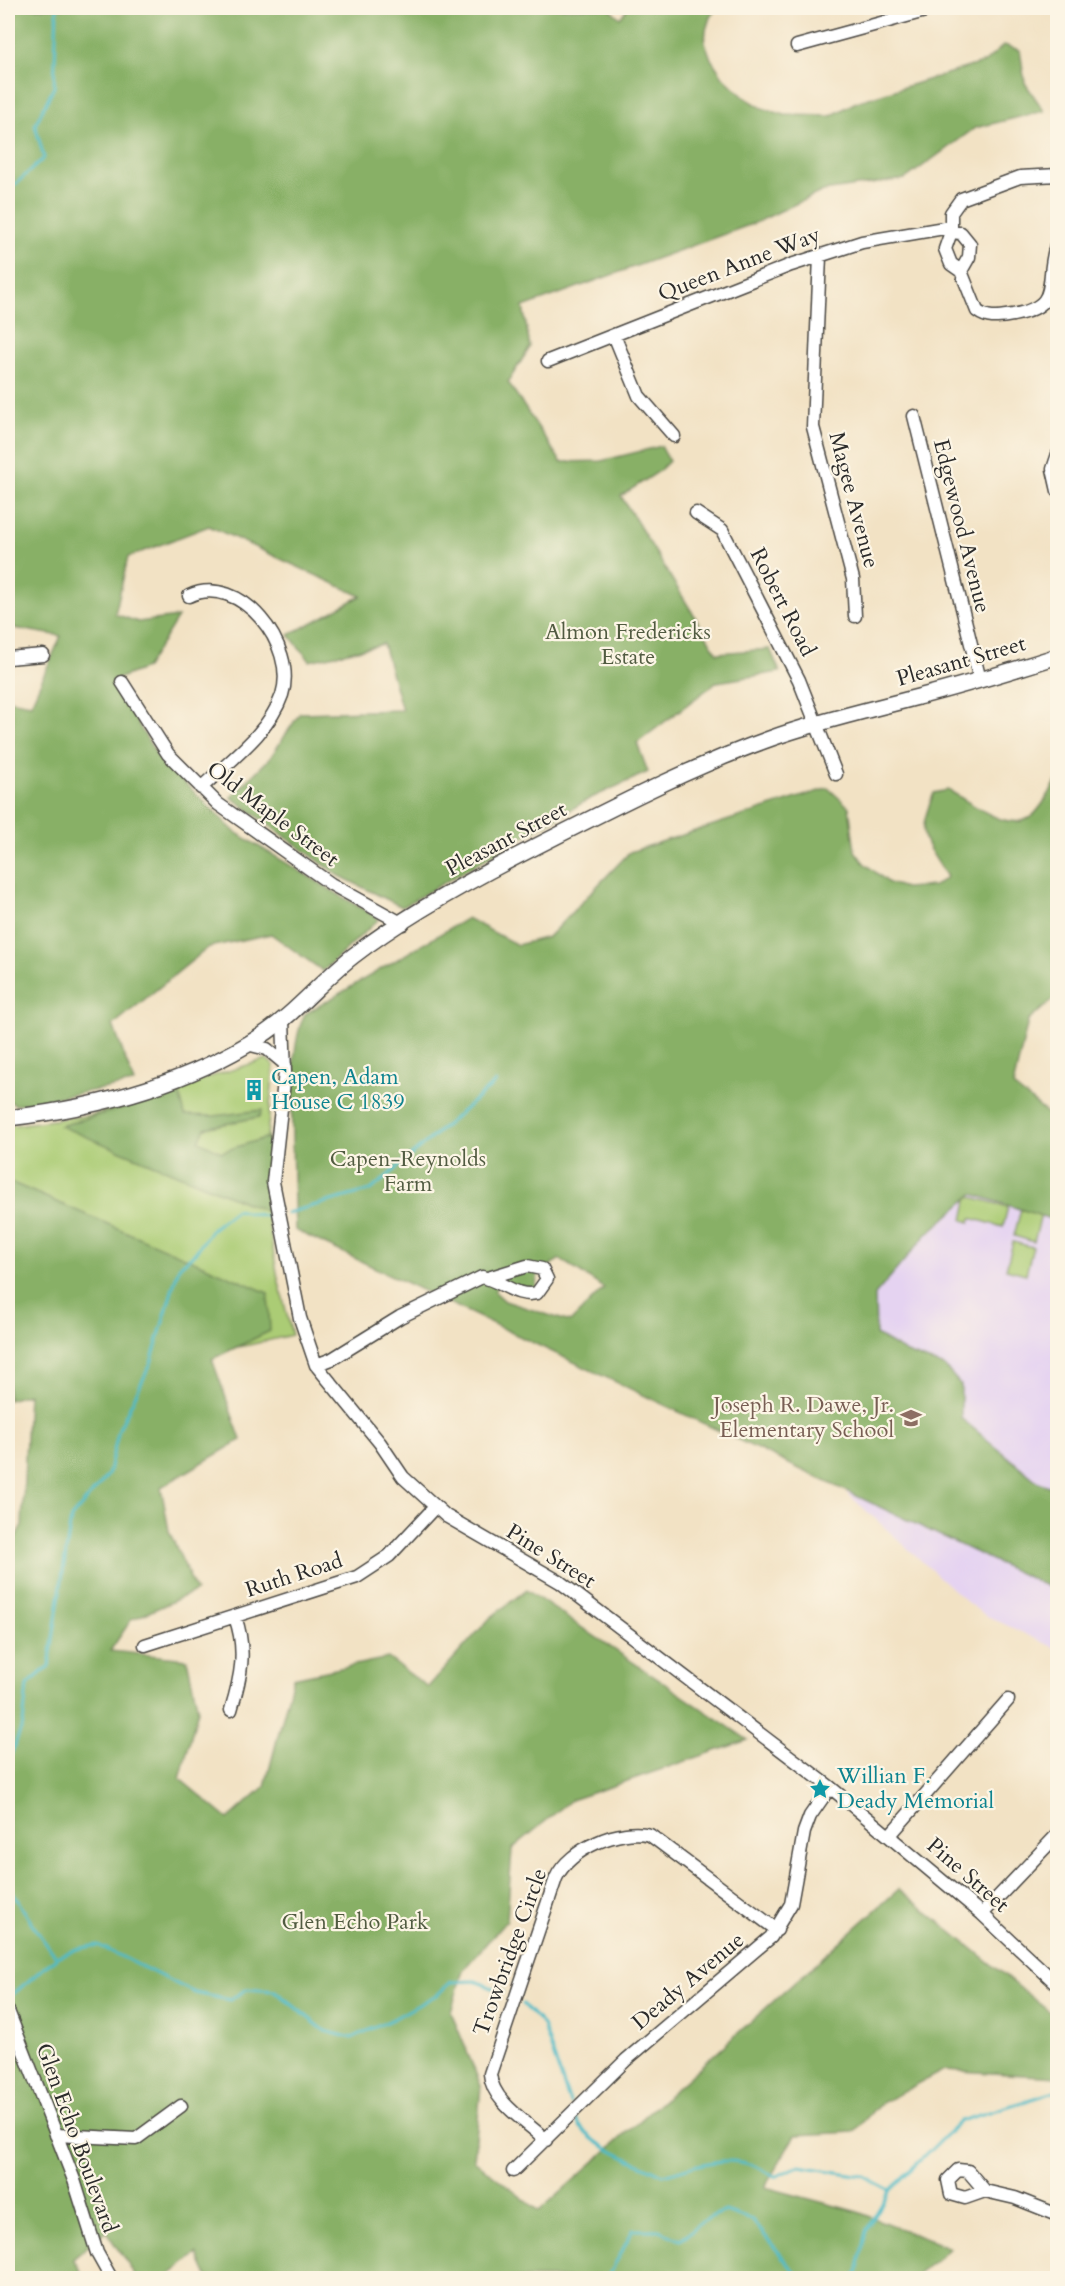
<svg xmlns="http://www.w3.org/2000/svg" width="1065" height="2286" font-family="Cardo,serif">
  <rect width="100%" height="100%" fill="#fcf5e5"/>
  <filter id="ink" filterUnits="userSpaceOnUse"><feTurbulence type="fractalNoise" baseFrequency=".0167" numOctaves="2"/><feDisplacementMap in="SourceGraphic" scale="12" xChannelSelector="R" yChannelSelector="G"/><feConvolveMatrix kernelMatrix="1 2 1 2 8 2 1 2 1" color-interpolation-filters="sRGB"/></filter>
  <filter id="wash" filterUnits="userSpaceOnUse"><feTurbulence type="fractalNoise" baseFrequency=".008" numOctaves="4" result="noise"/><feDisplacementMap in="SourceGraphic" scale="24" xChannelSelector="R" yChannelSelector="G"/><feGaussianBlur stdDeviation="1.35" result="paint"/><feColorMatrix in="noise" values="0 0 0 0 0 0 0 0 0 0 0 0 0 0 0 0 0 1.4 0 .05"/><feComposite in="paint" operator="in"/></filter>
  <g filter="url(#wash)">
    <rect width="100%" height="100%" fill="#f2e2c4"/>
    <path fill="#e5d3f1" d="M 1057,1152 L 1057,1649 L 985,1615 L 968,1603 L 561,1234 Z"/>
    <path fill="#abcc74" stroke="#6b7c50" stroke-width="1.5" d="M 266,1059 L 274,1065 L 262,1188 L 278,1278 L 292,1335 L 249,1345 L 8,1385 L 8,1126 L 91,1115 Z
      M 968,1196 L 1008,1207 L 1003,1227 L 971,1218 L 970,1222 L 963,1220 Z
      M 1021,1209 L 1041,1215 L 1034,1242 L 1014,1236 Z
      M 1013,1242 L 1033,1247 L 1026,1274 L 1006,1269 Z"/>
    <path fill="#88b066" stroke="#5a6e48" stroke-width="1.5" fill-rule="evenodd" d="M 8,8 L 609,8 L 620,18 L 628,8 L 717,8 L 710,17 L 706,30 L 705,42 L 711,59 L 723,77 L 744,97 L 762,108 L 785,115 L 831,116 L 856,102 L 985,62 L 1004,45 L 1020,50 L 1025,83 L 1044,111 L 975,128 L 905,179 L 823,191 L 755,223 L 523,307 L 530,347 L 508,382 L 561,462 L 601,461 L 661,446 L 669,461 L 658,472 L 621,496 L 717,653 L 770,649 L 780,672 L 717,682 L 637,743 L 648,772 L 589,799 L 402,907 L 338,875 L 231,797 L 270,758 L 300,713 L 402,710 L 383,644 L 310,661 L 289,635 L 361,596 L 209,526 L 128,557 L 115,614 L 138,622 L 178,617 L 146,668 L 112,681 L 158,757 L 235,832 L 379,919 L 323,971 L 271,934 L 209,947 L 113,1025 L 134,1083 L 16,1105 L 8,1101 L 8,700 L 31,704 L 61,636 L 8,627 Z
      M 1057,781 L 1057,996 L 1028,1021 L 1013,1086 L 1057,1121 L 1057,1221 L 973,1194 L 926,1235 L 875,1295 L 876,1335 L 907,1353 L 945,1367 L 961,1385 L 961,1418 L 1038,1482 L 1054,1488 L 1057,1486 L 1057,1591 L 295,1230 C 294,1182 284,1051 305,1014 L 467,918 L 517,945 L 548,937 L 630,852 L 828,788 L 849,807 L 855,851 L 864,863 L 889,883 L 905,888 L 934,886 L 947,877 C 923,837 915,839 934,793 L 948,790 C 969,801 1005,832 1029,818 C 1040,812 1050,791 1057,781 ZM 560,1259 L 604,1288 L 570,1322 L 505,1301 L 494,1291 L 498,1285 L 535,1290 L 538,1274 Z
      M 179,1092 L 185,1115 L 214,1116 L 262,1110 L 259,1117 L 205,1128 L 199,1141 L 221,1152 L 268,1137 L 271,1213 L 60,1126 Z
      M 8,1181 L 268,1293 L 270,1331 L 212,1359 L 241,1440 L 161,1487 L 169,1531 L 196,1591 L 131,1620 L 110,1651 L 187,1659 L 198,1710 L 180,1779 L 228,1819 L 265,1786 L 293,1678 L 388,1658 L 428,1687 L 490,1618 L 526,1590 L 748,1740 L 571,1800 L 512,1849 L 507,1920 L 463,1970 L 451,2012 L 481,2086 L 474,2160 L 539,2211 L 899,1889 L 1057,2018 L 1057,2077 L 944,2070 L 878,2105 L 854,2132 L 795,2135 L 765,2187 L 858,2212 L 950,2248 L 913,2278 L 208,2278 L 197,2254 L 166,2278 L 137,2278 L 106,2231 L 73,2259 L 85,2278 L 8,2278 L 8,1551 L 22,1525 L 28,1394 L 8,1400 Z"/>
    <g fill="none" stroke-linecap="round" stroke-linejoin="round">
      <path stroke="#4ebbc7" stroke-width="3" d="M 8,191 L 44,158 L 35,125 L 54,87 L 57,8
        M 287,1213 L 371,1190 L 496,1082
        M 8,1762 L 23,1724 L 27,1685 L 49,1666 L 71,1518 L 108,1475 L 119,1429 L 151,1363 L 179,1267 L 195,1253 L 213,1228 L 236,1210 L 269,1217
        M 8,1886 C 26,1911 36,1935 57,1957
        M 13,1994 L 57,1957 L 77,1949 L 98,1945 L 195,1993 L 230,2000 L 247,1989 L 275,1991 L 325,2031 L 352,2038 L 393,2019 L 438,1994 L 451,1982 L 475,1981 L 503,1992
        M 523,2004 L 543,2025 L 570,2103
        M 575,2118 C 590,2149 634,2159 663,2175 C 703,2164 737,2149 774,2177 L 799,2166 L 863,2176 L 890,2190
        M 608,2278 L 633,2230 L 659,2230 L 680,2240 L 706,2219 L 725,2211 L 752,2220 L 800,2278
        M 852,2278 L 857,2273 L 866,2231 L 890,2190 L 960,2121 L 1058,2091"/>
    </g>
  </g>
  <g filter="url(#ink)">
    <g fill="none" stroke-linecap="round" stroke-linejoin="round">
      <defs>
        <path id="minor" d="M 797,46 L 936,8
          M 1058,175 L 1020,177 L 961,199 L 951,213 L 951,232 L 945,249 L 951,264 L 961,271 L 977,311 C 989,320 999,317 1013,315 C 1065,305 1042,283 1058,239
          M 951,232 L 961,233 L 970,244 L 969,257 L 961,271
          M 820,256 L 813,427 L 853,579 L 855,616
          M 614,335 L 639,396 L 674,436
          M 548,361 L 791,265 L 862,242 L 950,227
          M 914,416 L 980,680
          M 1058,454 L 1053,469 L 1058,491
          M 696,513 L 722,530 L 799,680 L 836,774
          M 189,596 C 240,572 298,646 282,695 C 269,733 229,761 201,788
          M 8,658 L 43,655
          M 122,682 L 168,754 L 218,804 L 331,884 L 403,924
          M 283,1020 L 285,1072 L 273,1182 L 300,1318 L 316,1365 L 380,1443 L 403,1477 L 446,1516 L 560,1582 L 830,1787 L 982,1914 L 1058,1985
          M 247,1044 L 267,1049 L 285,1064
          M 316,1365 L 332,1359 L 400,1317 L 482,1277 C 502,1281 516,1298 537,1293 L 547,1279 L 542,1269 L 527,1266 L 488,1278
          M 145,1645 L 357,1577 L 389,1556 L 434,1508
          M 231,1710 C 241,1677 247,1650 235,1617
          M 890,1835 L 1008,1700
          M 982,1914 L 1058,1834
          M 8,2011 L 74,2180 L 97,2253 L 111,2278
          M 56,2135 L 136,2139 L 181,2106
          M 546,2140 C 527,2122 492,2102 490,2074 L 556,1878 C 569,1849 620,1827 650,1835 L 777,1930
          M 958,2170 L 968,2171 L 985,2191 L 965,2198 L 951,2194 L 948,2180 Z
          M 513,2171 L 626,2060 L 771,1937 L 791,1904 L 804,1832 L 810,1816 L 830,1787
          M 985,2191 L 1015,2198 L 1058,2215"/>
        <path id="major" d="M 8,1118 C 94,1108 187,1084 261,1036 C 295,1014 321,981 353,956 C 406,915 474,878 533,848 C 610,809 690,767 772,738 C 819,721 869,710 918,697 C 965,685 1011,671 1058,656"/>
      </defs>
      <use href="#minor" stroke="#494642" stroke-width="15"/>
      <use href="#major" stroke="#494642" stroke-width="18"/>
      <use href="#minor" stroke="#fff" stroke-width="12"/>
      <use href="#major" stroke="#fff" stroke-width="15"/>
    </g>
  </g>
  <defs>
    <symbol id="building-bare" viewBox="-9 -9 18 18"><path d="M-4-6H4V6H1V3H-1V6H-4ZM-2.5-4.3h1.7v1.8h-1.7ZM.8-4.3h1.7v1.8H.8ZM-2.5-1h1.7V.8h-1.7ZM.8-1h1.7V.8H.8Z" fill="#0f9aa8" stroke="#fcf5e5" stroke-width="2.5" paint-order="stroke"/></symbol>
    <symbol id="school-bare" viewBox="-9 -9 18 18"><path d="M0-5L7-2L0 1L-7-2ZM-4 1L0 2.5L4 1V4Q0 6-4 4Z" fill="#8d6e63" stroke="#fcf5e5" stroke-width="2.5" paint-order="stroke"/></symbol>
    <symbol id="sight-bare" viewBox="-9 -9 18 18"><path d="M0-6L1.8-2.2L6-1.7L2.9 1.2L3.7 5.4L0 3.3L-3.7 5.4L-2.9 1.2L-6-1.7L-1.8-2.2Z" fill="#0f9aa8" stroke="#fcf5e5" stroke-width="2.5" paint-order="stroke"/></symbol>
  </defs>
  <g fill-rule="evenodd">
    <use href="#building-bare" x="239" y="1075" width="30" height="30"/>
    <use href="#school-bare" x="896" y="1403" width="30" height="30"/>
    <use href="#sight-bare" x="805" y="1774" width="30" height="30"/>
  </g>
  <g text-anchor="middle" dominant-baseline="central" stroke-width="4.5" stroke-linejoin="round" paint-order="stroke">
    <g font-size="22" fill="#2b2b2b" stroke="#fcf5e5">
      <text transform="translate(739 264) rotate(-21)">Queen Anne Way</text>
      <text transform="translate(854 500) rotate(75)">Magee Avenue</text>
      <text transform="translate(962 526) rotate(76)">Edgewood Avenue</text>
      <text transform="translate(783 602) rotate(63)">Robert Road</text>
      <text transform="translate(961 661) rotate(-16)">Pleasant Street</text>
      <text transform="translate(273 814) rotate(37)">Old Maple Street</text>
      <text transform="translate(506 839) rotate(-28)">Pleasant Street</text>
      <text transform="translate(551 1556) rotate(32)">Pine Street</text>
      <text transform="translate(294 1575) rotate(-18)">Ruth Road</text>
      <text transform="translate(968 1875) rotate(41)">Pine Street</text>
      <text transform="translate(510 1952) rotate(-70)">Trowbridge Circle</text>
      <text transform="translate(688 1981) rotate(-40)">Deady Avenue</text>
      <text transform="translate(77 2138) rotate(70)">Glen Echo Boulevard</text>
    </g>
    <g font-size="22" fill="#515b41" stroke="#fcf5e5">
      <text x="628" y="632">Almon Fredericks<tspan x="628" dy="25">Estate</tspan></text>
      <text x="408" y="1159">Capen-Reynolds<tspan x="408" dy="25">Farm</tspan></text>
      <text x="355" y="1922">Glen Echo Park</text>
    </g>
    <g font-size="22" fill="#0d838f" stroke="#fcf5e5" text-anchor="start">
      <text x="271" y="1077">Capen, Adam<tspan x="271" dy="25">House C 1839</tspan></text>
      <text x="837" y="1776">Willian F.<tspan x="837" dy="25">Deady Memorial</tspan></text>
    </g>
    <g font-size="22" fill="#785e54" stroke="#fcf5e5" text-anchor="end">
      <text x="894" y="1405">Joseph R. Dawe, Jr.<tspan x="894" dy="25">Elementary School</tspan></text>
    </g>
  </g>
  <rect width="1065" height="2286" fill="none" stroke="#fcf5e5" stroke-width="30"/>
</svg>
